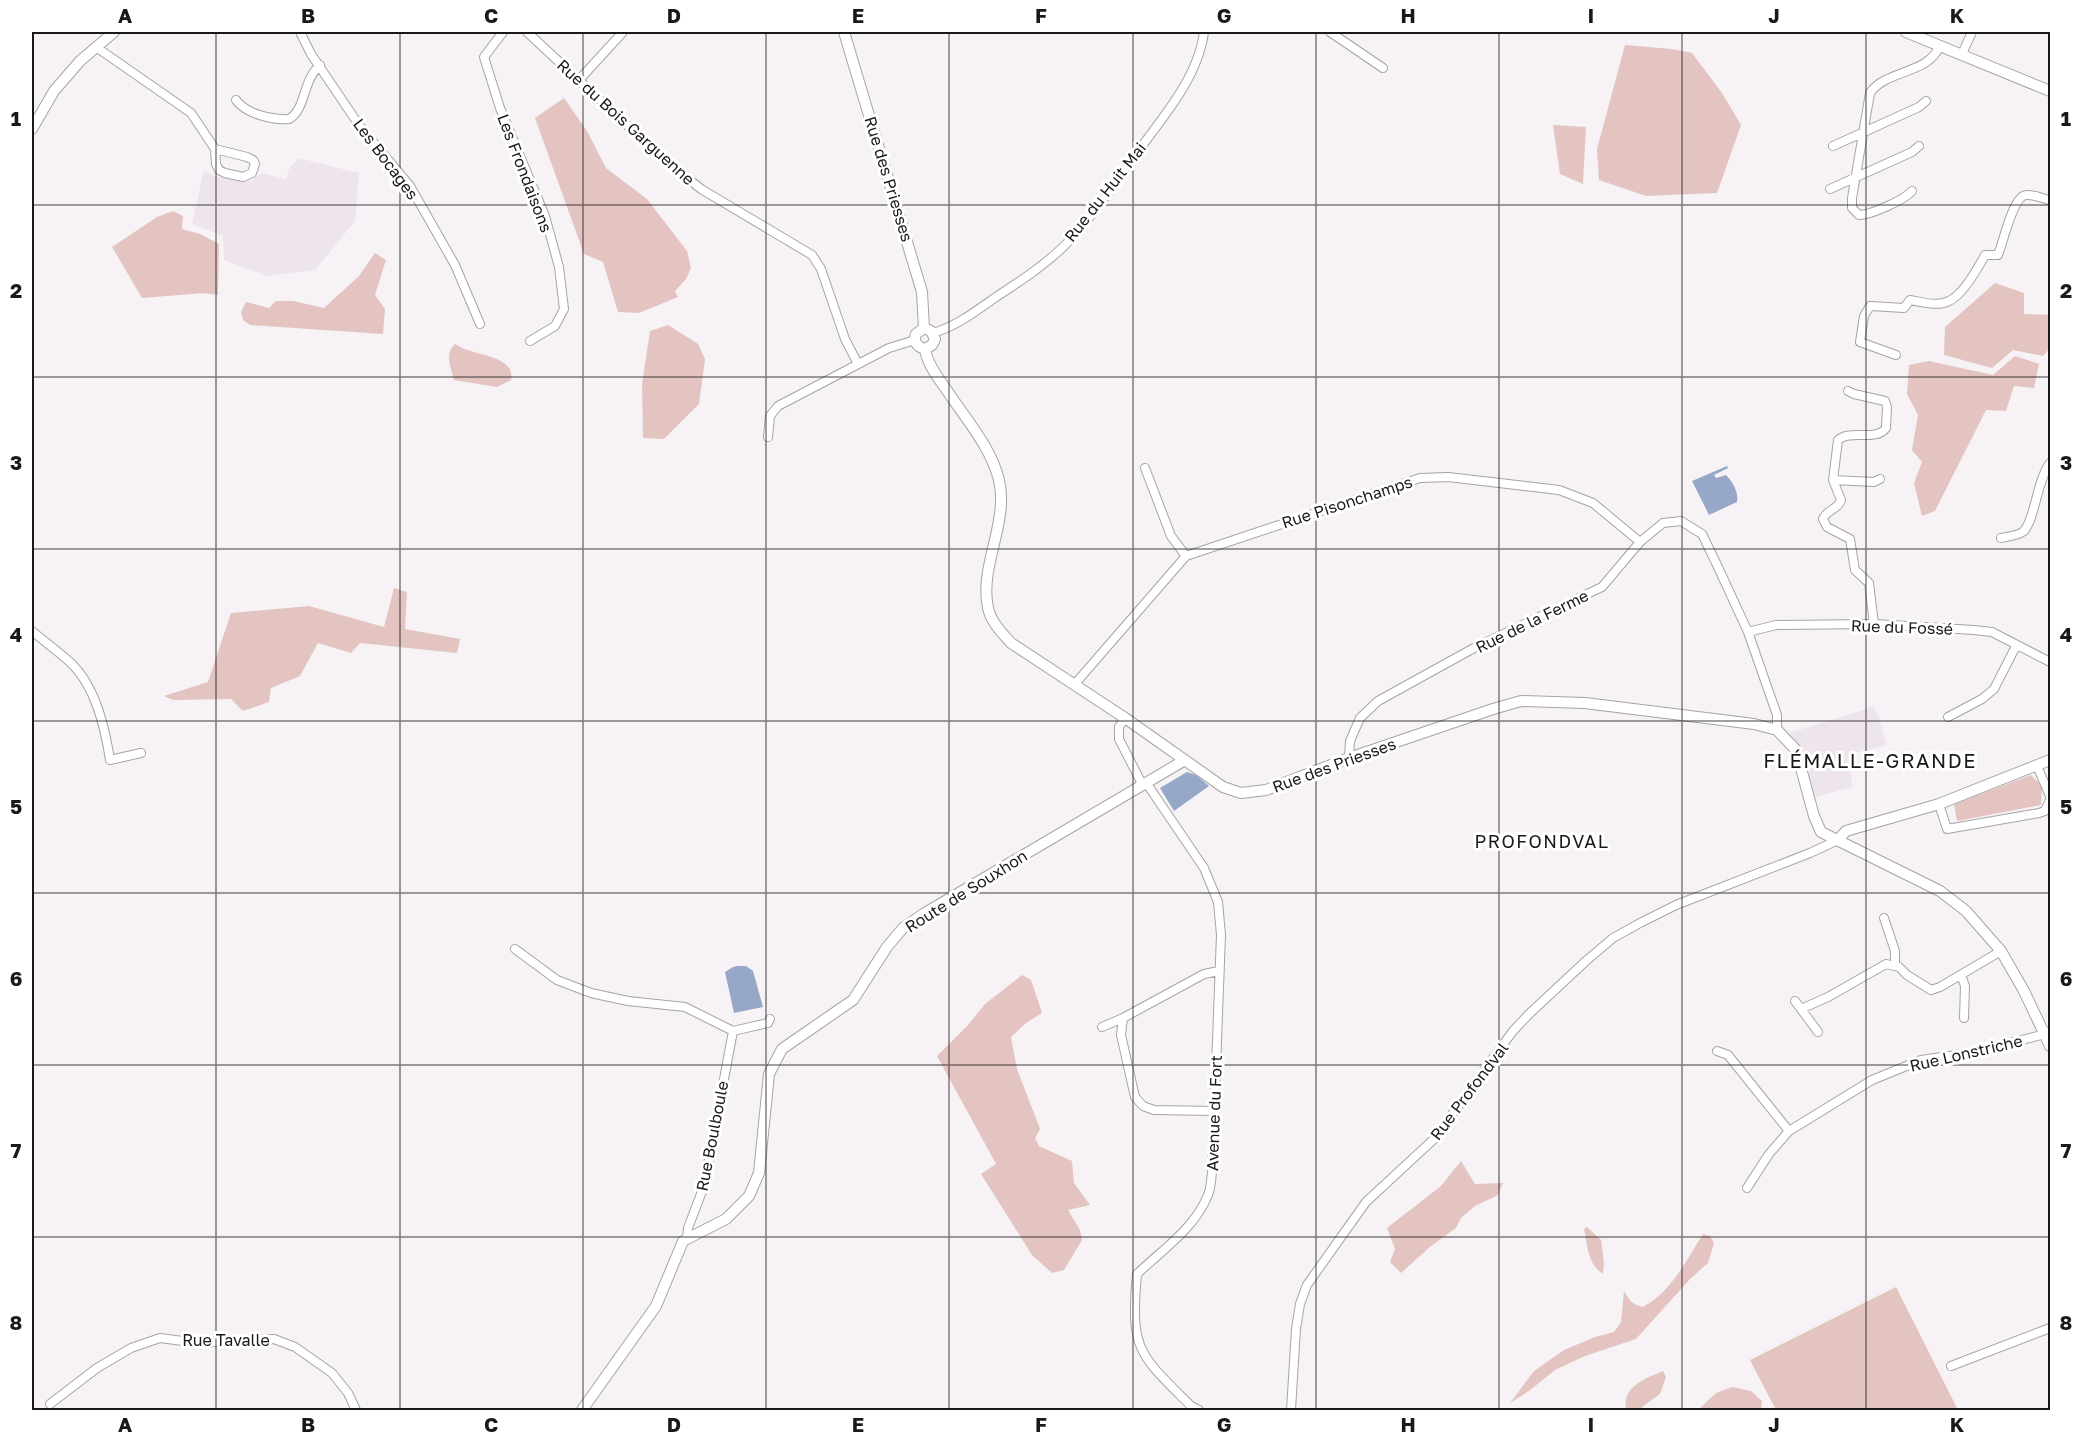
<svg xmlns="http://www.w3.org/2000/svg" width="2082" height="1442" font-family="'Golos Text',sans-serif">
  <rect width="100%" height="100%" fill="#f6f2f6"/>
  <path fill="#ede4ed" d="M 298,158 L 359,173 L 355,221 L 315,270 L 268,276 L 224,260 L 223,236 L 192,224 L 204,170 L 214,176 L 240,181 L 252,181 L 261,173 L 286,179 L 289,169 Z
    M 1873,707 L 1878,714 L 1886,745 L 1849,755 L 1852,787 L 1815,797 L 1802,751 L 1789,733 Z"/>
  <path fill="#e3c4c0" d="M 1625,45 L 1672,49 L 1692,53 L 1722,93 L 1741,125 L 1717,193 L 1646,196 L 1599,180 L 1597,149 Z
    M 564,98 L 587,131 L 606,168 L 647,199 L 687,251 L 691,268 L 686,279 L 675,291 L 678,297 L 639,313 L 618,312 L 603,262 L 584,254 L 535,118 Z
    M 1553,125 L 1586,127 L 1583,184 L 1560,174 Z
    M 173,211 L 183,216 L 182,229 L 200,234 L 219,244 L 218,295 L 204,293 L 142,298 L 112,247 L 157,217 Z
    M 375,253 L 386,260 L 375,295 L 385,309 L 383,334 L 250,325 L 243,320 L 241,312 L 246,302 L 269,308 L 276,301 L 293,301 L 324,308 L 359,276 Z
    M 1995,283 L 2024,293 L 2024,314 L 2049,315 L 2050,314 L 2050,348 L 2043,356 L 2013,350 L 1992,368 L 1944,355 L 1945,327 Z
    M 668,325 L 698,344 L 705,359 L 699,404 L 664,439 L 643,438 L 642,384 L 650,331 Z
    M 455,344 C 459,346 463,349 468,350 C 483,356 515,358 511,380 L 497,387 L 454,380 C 451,367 444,354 455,344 Z
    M 2015,356 L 2039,364 L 2034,388 L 2014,386 L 2006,411 L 1986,410 L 1935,511 L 1922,516 L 1914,483 L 1922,462 L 1912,450 L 1918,415 L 1907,394 L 1909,365 L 1929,361 L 1993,375 Z
    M 394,588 L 407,592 L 405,629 L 460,639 L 457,653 L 360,643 L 351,653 L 318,643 L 300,676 L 271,688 L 269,702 L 243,711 L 231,699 L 173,700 L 164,696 L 208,682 L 231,613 L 309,606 L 384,627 Z
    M 2031,775 L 2042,786 L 2041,805 L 1957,821 L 1954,804 Z
    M 1022,975 L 1031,980 L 1042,1013 L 1026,1023 L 1011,1037 L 1017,1069 L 1040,1129 L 1035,1138 L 1039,1146 L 1072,1161 L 1074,1183 L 1090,1205 L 1068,1210 L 1080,1230 L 1082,1240 L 1064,1270 L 1052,1273 L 1032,1255 L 981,1174 L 996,1164 L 937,1056 L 968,1025 L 985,1004 Z
    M 1461,1161 L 1475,1184 L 1503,1183 L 1498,1195 L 1475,1206 L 1461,1218 L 1456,1228 L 1431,1246 L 1401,1273 L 1390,1262 L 1395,1249 L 1387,1228 L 1441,1186 Z
    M 1587,1227 L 1601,1240 L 1604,1263 L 1603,1274 C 1587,1263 1588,1246 1584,1229 Z
    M 1703,1234 L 1710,1236 L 1714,1243 L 1708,1263 L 1690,1279 L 1636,1339 L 1585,1356 L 1555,1370 L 1529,1391 L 1510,1403 L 1534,1371 L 1564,1350 L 1595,1337 L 1614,1332 L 1621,1322 L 1624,1291 C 1629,1300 1633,1305 1643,1307 C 1671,1292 1686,1261 1703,1234 Z
    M 1896,1287 L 1958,1410 L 1776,1410 L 1750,1360 Z
    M 1663,1371 L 1666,1377 L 1660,1394 L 1642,1407 L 1644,1410 L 1626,1410 C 1622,1386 1645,1379 1663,1371 Z
    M 1732,1387 L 1751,1391 L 1762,1401 L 1761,1410 L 1698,1410 L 1716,1393 Z"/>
  <path fill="#96a7c8" d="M 1727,466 L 1728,468 L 1714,475 L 1716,478 L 1726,475 C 1733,482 1739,493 1737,502 L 1709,515 L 1692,481 Z
    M 1187,772 L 1196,775 L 1209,786 L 1174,811 L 1160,788 Z
    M 738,966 L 746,966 L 753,971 L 763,1007 L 734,1013 L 725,972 L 733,967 Z"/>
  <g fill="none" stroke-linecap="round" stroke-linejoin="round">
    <defs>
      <path id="minor" d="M 300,32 L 311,54 L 359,125 L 410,186 L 455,265 L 480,324
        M 503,32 L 484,57 L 500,108 L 545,216 L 559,267 L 564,309 L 555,326 L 530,341
        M 527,32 L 658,154 L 701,189 L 812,255 L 821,269 L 845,339 L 858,364
        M 1330,32 L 1383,68
        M 96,47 L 191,113 L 215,149 L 216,164 L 219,170 L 225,173 L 243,177 L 252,173 L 255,164 L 253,160 L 247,157 L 215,149
        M 1962,54 L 1972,32
        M 579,80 L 623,32
        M 236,100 C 246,114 272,120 289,119 C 306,110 302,81 320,65
        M 1833,146 L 1919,107 L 1926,101
        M 1830,189 L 1912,152 L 1919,146
        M 1912,191 C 1904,200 1871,215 1859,215 L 1852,208 L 1852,198 L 1870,93 C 1886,69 1929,75 1940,45
        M 933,333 C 957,326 976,311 996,297 C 1019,282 1042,267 1062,248 C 1088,223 1109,191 1130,162 C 1158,123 1198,80 1204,32
        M 1896,355 L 1860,342 L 1864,316 L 1870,306 L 1904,308 L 1910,300 C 1922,302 1938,307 1949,301 C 1963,295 1978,268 1985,255 L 1998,255 C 2003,243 2013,196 2026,195 C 2033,194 2044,199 2050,200
        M 1848,391 L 1854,394 L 1885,401 L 1887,407 L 1886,428 C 1876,442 1851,429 1838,440 L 1833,480 L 1841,500 C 1838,510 1827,509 1823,519 L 1827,527 L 1850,539 L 1855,570 L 1869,583 L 1874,624
        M 768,437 L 770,416 L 778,406 L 889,348 L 915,340
        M 1145,468 L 1171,536 L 1186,556
        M 1833,480 L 1874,482 L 1880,479
        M 2001,538 C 2009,536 2018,536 2024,531 C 2035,519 2037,480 2050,463
        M 32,631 C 45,642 59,652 72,664 C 96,688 105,728 110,760 L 141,753
        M 1748,632 L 1776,625 L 1874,624 L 1974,630 L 1992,632 L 2050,662
        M 1074,685 L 1186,556 L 1420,478 L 1448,477 L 1559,490 L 1593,503 L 1640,542
        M 1948,717 L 1982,699 L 1994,689 L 2016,646
        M 1125,718 L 1119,727 L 1119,739 L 1143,786
        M 1349,758 L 1350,741 L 1360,718 L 1378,701 L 1474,648 L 1602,587 L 1640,542 L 1663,523 L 1681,521 L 1702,534 L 1717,565 L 1748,632 L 1777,715 L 1777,730
        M 2037,766 L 2050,796
        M 1147,784 L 1204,868 L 1218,902 L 1221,935 L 1212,1172 C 1211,1180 1211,1188 1208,1195 C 1195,1228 1162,1250 1137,1274 C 1130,1351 1139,1354 1191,1406 L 1199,1410
        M 1939,804 L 1947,829 L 2039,813 L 2045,811 L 2050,800
        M 1884,918 L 1895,951 L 1895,965
        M 515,949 L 557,980 L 591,993 L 628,1001 L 685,1007 L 733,1031 L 704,1186 L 688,1228 L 687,1238
        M 1961,975 L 1965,986 L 1964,1018
        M 1795,1001 L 1818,1032
        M 1801,1009 L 1828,997 L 1886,964 L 1899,967 L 1907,975 L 1931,990 L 1940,987 L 2001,951
        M 1102,1027 L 1123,1018
        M 733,1031 L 768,1023 L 770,1019
        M 1717,1051 L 1728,1055 L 1789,1131
        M 1214,1111 L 1154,1110 L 1143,1106 L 1135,1097 L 1121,1035 L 1123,1018 L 1204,974 L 1219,971
        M 1747,1188 L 1769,1154 L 1789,1131 L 1872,1080 L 1921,1060 L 1970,1053 L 2045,1034 L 2050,1031
        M 1951,1366 L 2050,1328
        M 50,1404 L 97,1368 L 131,1348 L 160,1338 L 198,1343 L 274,1339 L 295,1347 L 332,1373 L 348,1393 L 356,1410
        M 1291,1410 L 1296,1329 L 1300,1304 L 1307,1285 L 1366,1202 L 1434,1139 L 1513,1031 L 1529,1014 L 1587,960 L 1613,938 L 1640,923 L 1676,905 L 1810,853 L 1838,840"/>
      <path id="tertiary" d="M 844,32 L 922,292 L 924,328
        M 1906,32 L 2050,91
        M 32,129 L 54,91 L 80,61 L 114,32
        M 924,328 L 931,331 L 935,339 L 932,345 L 925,349
        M 924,328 L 916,334 C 913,341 917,347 925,349
        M 925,349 C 927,363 937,377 946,389 C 965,418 991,447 999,480 C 1009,523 979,566 988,608 C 991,622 1002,633 1011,643 L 1125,718 L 1223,787 L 1241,793 L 1266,790 L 1349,758 L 1493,709 L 1521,701 L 1585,703 L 1754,724 L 1777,730 L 1796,750 L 1814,816 L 1821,832 L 1940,891 L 1966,911 L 2001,951 L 2024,991 L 2050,1046
        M 1838,840 L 1846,831 L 1939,804 L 2050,760
        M 582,1410 L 656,1306 L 683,1241 L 726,1219 L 749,1196 L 759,1173 L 769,1074 L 782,1049 L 853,1000 L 887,947 L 903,928 L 925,913 L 1185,760"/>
    </defs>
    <use href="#minor" stroke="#a6a3a7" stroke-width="10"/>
    <use href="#tertiary" stroke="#a6a3a7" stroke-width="12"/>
    <use href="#minor" stroke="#fff" stroke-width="8"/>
    <use href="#tertiary" stroke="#fff" stroke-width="10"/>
  </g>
  <path fill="none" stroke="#19181a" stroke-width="1.5" stroke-opacity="0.55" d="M 216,32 L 216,1410M 400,32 L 400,1410M 583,32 L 583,1410M 766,32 L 766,1410M 949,32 L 949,1410M 1133,32 L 1133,1410M 1316,32 L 1316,1410M 1499,32 L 1499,1410M 1682,32 L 1682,1410M 1866,32 L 1866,1410M 32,205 L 2050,205M 32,377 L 2050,377M 32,549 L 2050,549M 32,721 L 2050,721M 32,893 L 2050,893M 32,1065 L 2050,1065M 32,1237 L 2050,1237"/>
  <g text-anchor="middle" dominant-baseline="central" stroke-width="6" stroke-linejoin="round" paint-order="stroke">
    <g font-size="16" fill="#19181a" stroke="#fff">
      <text transform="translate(626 122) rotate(42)">Rue du Bois Garguenne</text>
      <text transform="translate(386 159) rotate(53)">Les Bocages</text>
      <text transform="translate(525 173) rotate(69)">Les Frondaisons</text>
      <text transform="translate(889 179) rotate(73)">Rue des Priesses</text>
      <text transform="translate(1105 192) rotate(-52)">Rue du Huit Mai</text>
      <text transform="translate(1347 502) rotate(-18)">Rue Pisonchamps</text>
      <text transform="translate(1532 621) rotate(-26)">Rue de la Ferme</text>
      <text transform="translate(1902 627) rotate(2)">Rue du Fossé</text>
      <text transform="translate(1334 765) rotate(-20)">Rue des Priesses</text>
      <text transform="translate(966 891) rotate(-32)">Route de Souxhon</text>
      <text transform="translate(1966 1053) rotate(-13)">Rue Lonstriche</text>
      <text transform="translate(1469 1091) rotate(-53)">Rue Profondval</text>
      <text transform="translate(1214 1113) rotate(-88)">Avenue du Fort</text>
      <text transform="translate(712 1136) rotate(-79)">Rue Boulboule</text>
      <text x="226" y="1340">Rue Tavalle</text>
    </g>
    <g font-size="18" letter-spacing="1.5" fill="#19181a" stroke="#fff">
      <text x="1542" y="841">PROFONDVAL</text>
    </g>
    <g font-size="20" letter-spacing="1.5" fill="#19181a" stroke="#fff">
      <text x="1870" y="760">FLÉMALLE-GRANDE</text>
    </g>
  </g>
  <rect width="2082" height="1442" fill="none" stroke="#ffffff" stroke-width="66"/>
  <rect x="33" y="33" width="2016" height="1376" fill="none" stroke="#19181a" stroke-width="2"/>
  <g font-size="20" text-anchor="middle" font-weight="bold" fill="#19181a">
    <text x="125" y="23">A</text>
    <text x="308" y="23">B</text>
    <text x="491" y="23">C</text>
    <text x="674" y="23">D</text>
    <text x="858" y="23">E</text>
    <text x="1041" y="23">F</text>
    <text x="1224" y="23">G</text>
    <text x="1408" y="23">H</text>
    <text x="1591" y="23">I</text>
    <text x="1774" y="23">J</text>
    <text x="1957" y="23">K</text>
    <text x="16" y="126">1</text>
    <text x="2066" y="126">1</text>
    <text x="16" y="298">2</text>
    <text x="2066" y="298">2</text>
    <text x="16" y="470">3</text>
    <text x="2066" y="470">3</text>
    <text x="16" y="642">4</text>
    <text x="2066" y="642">4</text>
    <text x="16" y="814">5</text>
    <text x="2066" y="814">5</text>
    <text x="16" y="986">6</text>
    <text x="2066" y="986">6</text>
    <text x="16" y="1158">7</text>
    <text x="2066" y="1158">7</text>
    <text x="16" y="1330">8</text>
    <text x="2066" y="1330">8</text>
    <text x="125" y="1432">A</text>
    <text x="308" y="1432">B</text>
    <text x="491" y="1432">C</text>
    <text x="674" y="1432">D</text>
    <text x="858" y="1432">E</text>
    <text x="1041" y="1432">F</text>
    <text x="1224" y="1432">G</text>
    <text x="1408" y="1432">H</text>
    <text x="1591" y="1432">I</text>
    <text x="1774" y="1432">J</text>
    <text x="1957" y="1432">K</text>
  </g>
</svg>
